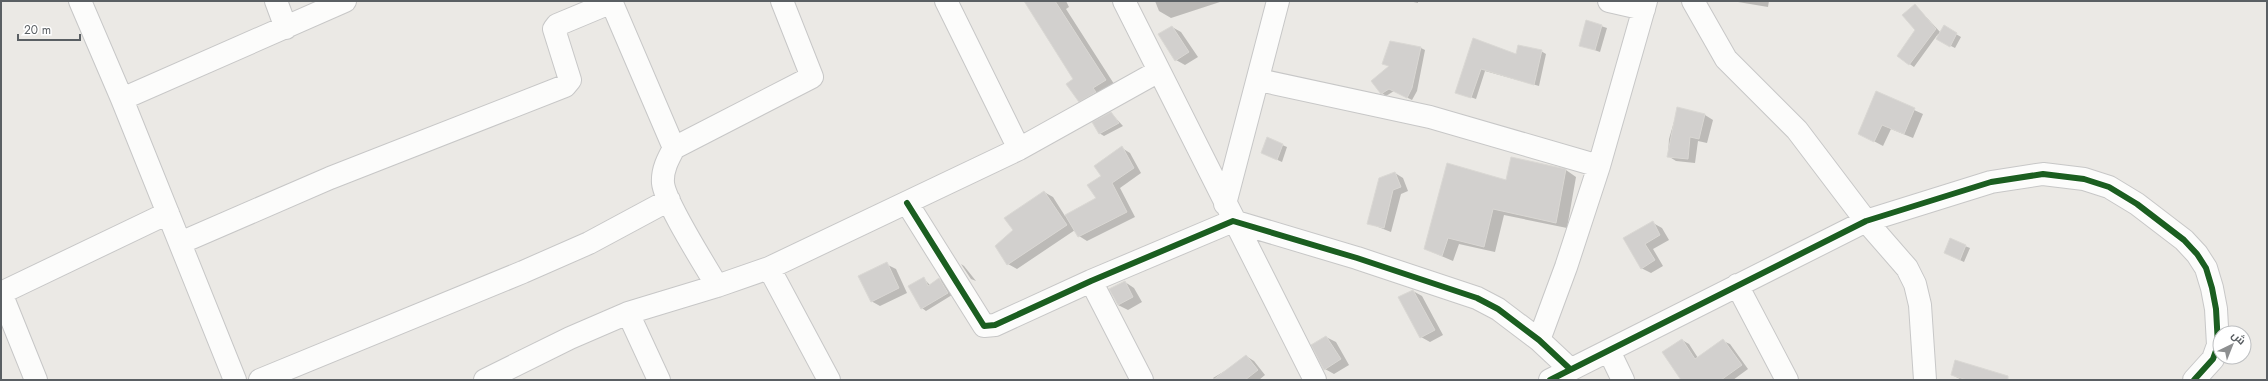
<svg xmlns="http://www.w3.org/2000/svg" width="2268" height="381" font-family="Jost,Cairo,sans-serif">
  <rect width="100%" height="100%" fill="#ebe9e5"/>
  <path fill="#0003" d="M 1025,1 L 1066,1 L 1069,7 L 1066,9 L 1116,87 L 1090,107 L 1079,101 L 1074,79 Z
    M 1155,1 L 1223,1 L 1171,18 L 1159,11 Z
    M 1409,1 L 1418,1 L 1418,3 Z
    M 1732,1 L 1769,1 L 1768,7 Z
    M 1915,5 L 1941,33 L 1944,27 L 1961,37 L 1955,48 L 1937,39 L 1938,34 L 1914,67 L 1898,56 L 1916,30 Z
    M 1586,21 L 1607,28 L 1600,52 L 1580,45 Z
    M 1172,27 L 1181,32 L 1198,57 L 1185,65 L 1176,60 Z
    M 1474,39 L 1517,55 L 1541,51 L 1546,54 L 1539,86 L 1485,71 L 1476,99 L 1456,92 Z
    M 1421,48 L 1425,50 L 1417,91 L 1412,100 L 1394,91 L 1386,96 L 1382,93 L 1389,67 L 1384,63 Z
    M 1876,93 L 1923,114 L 1913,138 L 1891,129 L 1883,146 L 1868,138 Z
    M 1678,108 L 1705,115 L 1713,120 L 1707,143 L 1698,141 L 1695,163 L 1676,161 L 1668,156 L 1669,139 Z
    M 1111,113 L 1123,126 L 1104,136 L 1099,133 Z
    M 1268,139 L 1287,147 L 1282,162 L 1262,153 Z
    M 1122,148 L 1130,153 L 1141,173 L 1120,188 L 1135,217 L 1087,241 L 1079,236 L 1075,230 L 1017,269 L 1008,264 L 1014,230 L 1044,192 L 1053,197 L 1065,216 L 1098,198 L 1102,176 Z
    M 1566,170 L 1576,177 L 1567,228 L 1504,215 L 1495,252 L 1459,244 L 1453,261 L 1425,249 L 1507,181 Z
    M 1395,173 L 1403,178 L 1408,191 L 1401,194 L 1391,232 L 1368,223 Z
    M 1653,223 L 1662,228 L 1669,240 L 1653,249 L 1663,266 L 1651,273 L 1641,268 L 1624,239 Z
    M 1965,246 L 1970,248 L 1964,262 L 1945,253 Z
    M 886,264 L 896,269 L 907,293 L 880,306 L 871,301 Z
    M 961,264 L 964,266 L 976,281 L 971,279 Z
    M 924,279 L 930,285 L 939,279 L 944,281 L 952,295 L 926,311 L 922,308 Z
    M 1125,282 L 1134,288 L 1142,302 L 1128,310 L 1118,305 Z
    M 1413,291 L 1422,296 L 1443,335 L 1430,342 L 1421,337 Z
    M 1326,337 L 1336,342 L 1349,365 L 1334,374 L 1325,369 Z
    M 1682,340 L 1689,344 L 1698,358 L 1723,341 L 1730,344 L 1748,369 L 1733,380 L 1682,380 Z
    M 1246,356 L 1254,361 L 1265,375 L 1259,380 L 1215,380 L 1213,378 L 1230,368 Z
    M 1952,375 L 2002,380 L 1962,380 Z"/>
  <path fill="#d2d0ce" stroke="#dad8d4" d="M 1024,1 L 1055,1 L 1106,80 L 1093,88 L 1096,92 L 1079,102 L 1066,84 L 1073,79 Z
    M 1915,4 L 1936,29 L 1909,65 L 1897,56 L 1915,30 L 1902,15 Z
    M 1586,20 L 1602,25 L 1595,50 L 1579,46 Z
    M 1944,25 L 1957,33 L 1950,47 L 1936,39 Z
    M 1172,26 L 1189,52 L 1175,61 L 1158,34 Z
    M 1473,38 L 1516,54 L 1518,45 L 1542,50 L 1534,85 L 1481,69 L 1471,98 L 1455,93 Z
    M 1390,41 L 1421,47 L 1412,88 L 1407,98 L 1389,89 L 1381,94 L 1371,81 L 1389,66 L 1382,64 Z
    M 1876,91 L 1915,108 L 1904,134 L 1882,125 L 1874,142 L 1858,134 Z
    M 1677,107 L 1705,114 L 1699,139 L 1690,137 L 1688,159 L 1667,157 Z
    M 1111,112 L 1119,123 L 1099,134 L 1092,122 Z
    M 1267,137 L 1283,144 L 1277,160 L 1261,153 Z
    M 1122,146 L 1134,168 L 1112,183 L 1127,212 L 1078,237 L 1065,215 L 1096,198 L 1087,185 L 1101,176 L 1094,166 Z
    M 1511,157 L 1566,169 L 1556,223 L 1493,209 L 1484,247 L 1448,238 L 1442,256 L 1424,249 L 1447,163 L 1506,180 Z
    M 1395,172 L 1401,187 L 1393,190 L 1384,228 L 1367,224 L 1379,178 Z
    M 1044,191 L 1067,225 L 1007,265 L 995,246 L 1013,230 L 1004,218 Z
    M 1653,221 L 1660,235 L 1645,244 L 1655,260 L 1641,269 L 1623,238 Z
    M 1950,238 L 1966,245 L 1960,260 L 1944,253 Z
    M 887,262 L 899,288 L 871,302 L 858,276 Z
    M 924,277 L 928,286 L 939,278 L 948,293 L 921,309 L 908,286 Z
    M 1125,281 L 1133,297 L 1118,305 L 1109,289 Z
    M 1413,290 L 1435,330 L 1420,338 L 1398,297 Z
    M 1326,336 L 1341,359 L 1324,370 L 1311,345 Z
    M 1682,339 L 1695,359 L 1723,339 L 1742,365 L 1721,380 L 1681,380 L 1662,352 Z
    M 1246,355 L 1258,370 L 1245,380 L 1213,380 Z
    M 1955,360 L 2008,376 L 2008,380 L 1967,380 L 1951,375 Z"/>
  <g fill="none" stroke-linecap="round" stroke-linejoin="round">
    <defs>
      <path id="minor" d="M 80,1 L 122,99 L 235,380
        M 276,1 L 286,28
        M 611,1 L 674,148 C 668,159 662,170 663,183 C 665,203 705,265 717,286
        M 946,1 L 1019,149
        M 1124,1 L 1315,380
        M 1609,1 L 1644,9
        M 1693,1 L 1726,59 L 1797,130 L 1866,221 L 1907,268 L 1915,284 L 1920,305 L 1925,380
        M 1259,80 L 1430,117 L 1599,166
        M 122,99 L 345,1
        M 674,148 L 812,77 L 782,1
        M 907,203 L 984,326 L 995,325 L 1091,281 L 1233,221 L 1357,258 L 1477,298 L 1498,309 L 1539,340 L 1570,369
        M 1225,204 L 1278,1
        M 180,243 L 330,178 L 565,86 L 570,80 L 554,29 L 557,25 L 612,2
        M 769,268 L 829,380
        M 1091,281 L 1142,380
        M 1737,285 L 1787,380
        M 1,293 L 168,213
        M 1,293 L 36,380
        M 628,313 L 659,380
        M 1539,340 L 1566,267 L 1599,166 L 1646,1
        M 1609,351 L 1623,380
        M 260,380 L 523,272 L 589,243 L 669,200
        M 485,380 L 570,338 L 628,313 L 717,286 L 769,268 L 1019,149 L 1159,71
        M 1550,380 L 1866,221 L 1991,182 L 2043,174 L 2084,179 L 2109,187 L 2137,204 L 2184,240 L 2197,254 L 2206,268 L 2212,288 L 2216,309 L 2218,345 L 2213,359 L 2194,380"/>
    </defs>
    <use href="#minor" stroke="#c7c7c7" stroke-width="24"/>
    <use href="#minor" stroke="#fcfcfb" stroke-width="22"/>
    <defs>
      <path id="cycleway" d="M 907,203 L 984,326 L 995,325 L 1091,281 L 1233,221 L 1357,258 L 1477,298 L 1498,309 L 1539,340 L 1570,369
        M 1550,380 L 1866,221 L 1991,182 L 2043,174 L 2084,179 L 2109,187 L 2137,204 L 2184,240 L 2197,254 L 2206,268 L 2212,288 L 2216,309 L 2218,345 L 2213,359 L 2194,380"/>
    </defs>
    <use href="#cycleway" stroke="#fff" stroke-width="8"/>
    <use href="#cycleway" stroke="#1b5e20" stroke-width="6"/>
  </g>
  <rect width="2268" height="381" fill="none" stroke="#5a5f63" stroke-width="4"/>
  <g transform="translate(2232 345) rotate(43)"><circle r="19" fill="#ffffff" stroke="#bdbfc1"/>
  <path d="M0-3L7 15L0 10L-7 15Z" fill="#8d8f90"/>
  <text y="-6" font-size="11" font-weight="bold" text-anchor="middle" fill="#5a5f63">ش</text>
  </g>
  <path d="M18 34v6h62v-6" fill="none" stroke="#5a5f63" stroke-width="2"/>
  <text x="24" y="34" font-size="12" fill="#5a5f63" stroke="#ffffff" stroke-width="3" paint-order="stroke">20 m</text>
</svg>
